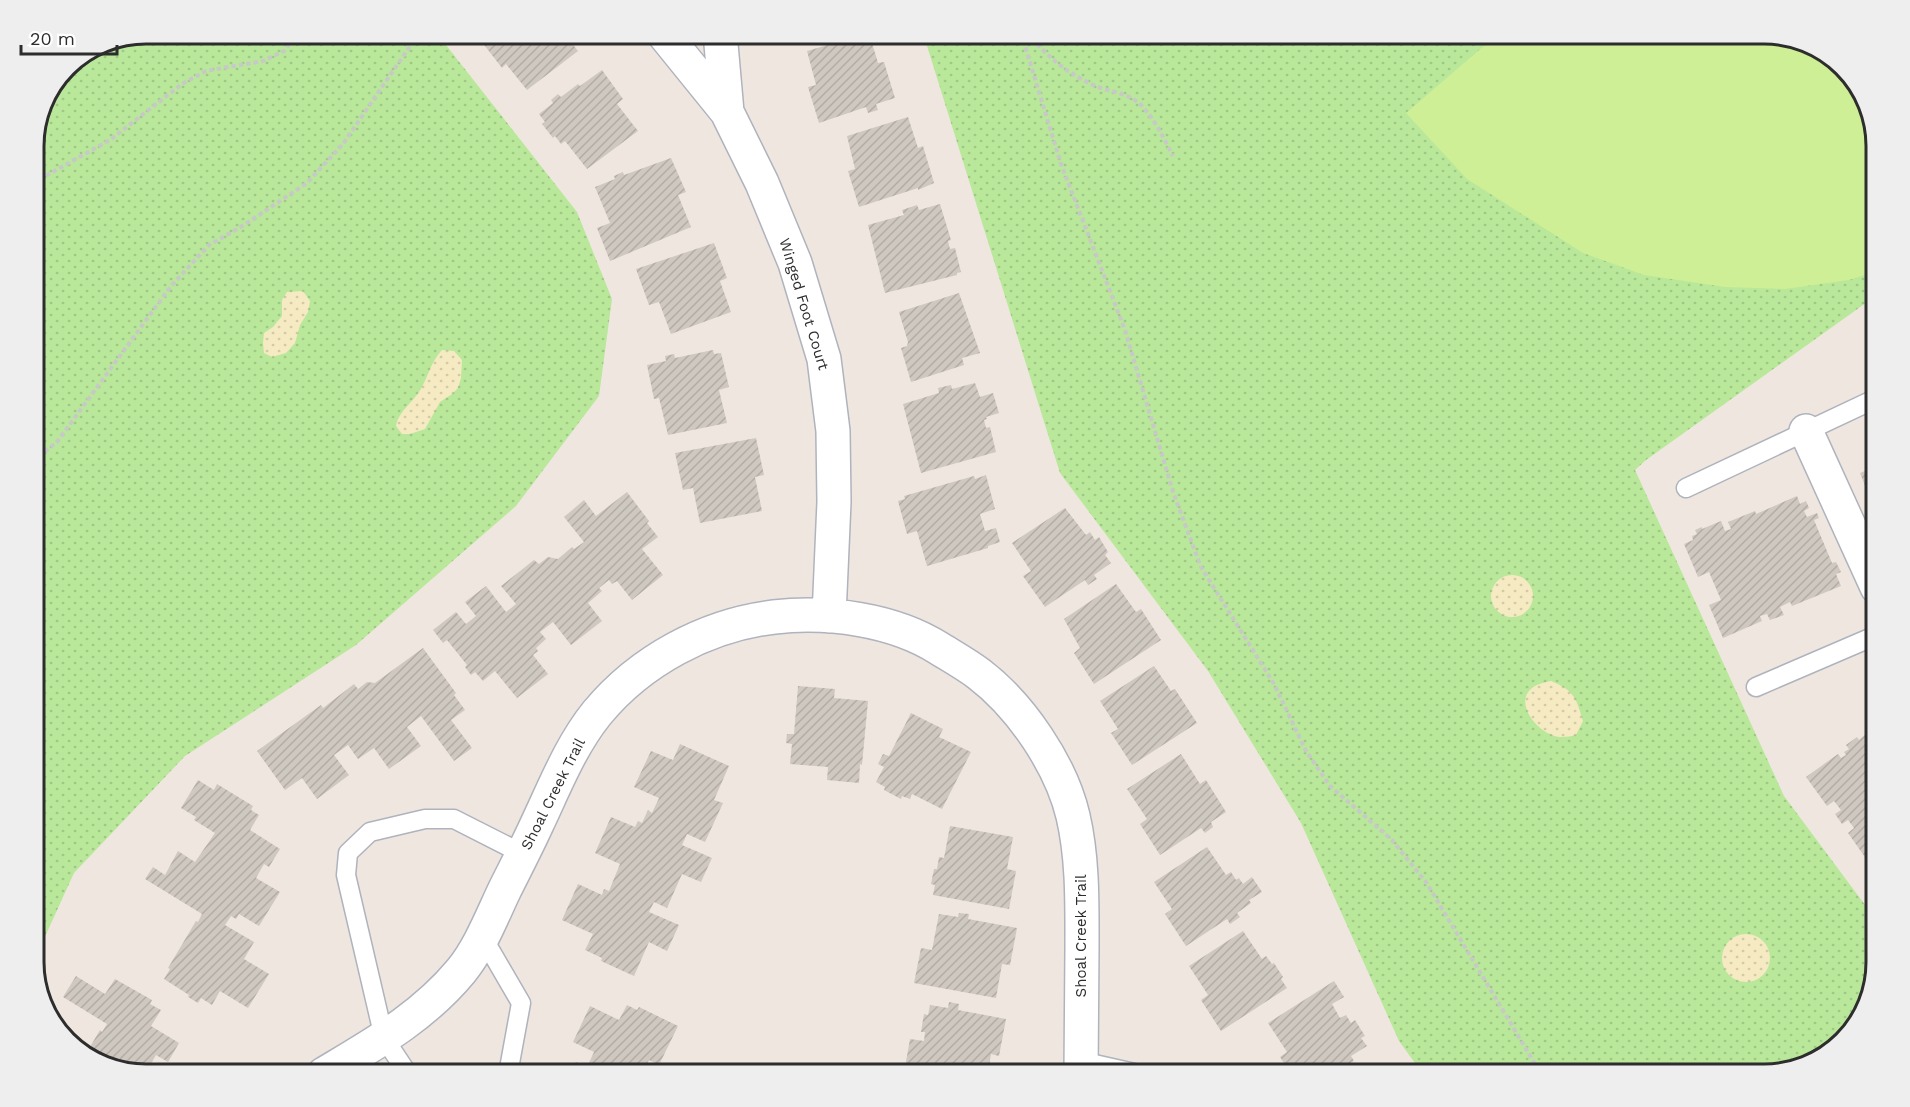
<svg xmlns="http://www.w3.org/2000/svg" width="1910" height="1107" font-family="'Work Sans',sans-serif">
  <defs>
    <pattern id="grass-dots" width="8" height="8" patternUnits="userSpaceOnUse" patternTransform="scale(1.5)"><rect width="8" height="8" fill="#b9e89a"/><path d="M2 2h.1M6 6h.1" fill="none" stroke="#9fc785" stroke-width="1.8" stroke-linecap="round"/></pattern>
    <pattern id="sand-dots" width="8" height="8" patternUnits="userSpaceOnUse" patternTransform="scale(1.5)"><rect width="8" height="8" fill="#f5eac2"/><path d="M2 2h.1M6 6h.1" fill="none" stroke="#d2c9a7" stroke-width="1.8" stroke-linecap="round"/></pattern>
    <pattern id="building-hatch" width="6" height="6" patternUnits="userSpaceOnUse" patternTransform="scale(1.5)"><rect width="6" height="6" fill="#cfc8c0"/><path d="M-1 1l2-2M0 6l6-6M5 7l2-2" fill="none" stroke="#b2aca5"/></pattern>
  </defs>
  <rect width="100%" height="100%" fill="#efe7df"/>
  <path fill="url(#grass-dots)" d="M 146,33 L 459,33 L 446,45 L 577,212 L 612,299 L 599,396 L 516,506 L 356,645 L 185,756 L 74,873 L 33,963 L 33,138 L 66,66 L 103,41 Z
    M 923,33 L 1764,33 L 1820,48 L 1862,89 L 1877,138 L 1877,295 L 1646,460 L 1635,470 L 1784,796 L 1877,921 L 1877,962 L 1862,1017 L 1821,1059 L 1765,1074 L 1423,1074 L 1399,1041 L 1301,823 L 1208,671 L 1060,473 Z"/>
  <path fill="url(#sand-dots)" d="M 303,291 L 310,301 L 308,312 L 300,325 L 295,343 L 286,353 L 272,357 L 264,353 L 263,343 L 264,333 L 273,327 L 282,316 L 282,300 L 287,292 Z
    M 442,350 L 454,351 L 462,360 L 461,378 L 458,388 L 452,394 L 440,402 L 425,429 L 410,434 L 402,434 L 396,426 C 399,410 414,402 422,387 C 430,372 430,364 442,350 Z
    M1491 596a21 21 0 1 1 42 0a21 21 0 1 1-42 0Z
    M 1551,681 C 1574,691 1576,697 1583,721 L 1576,735 C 1572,736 1566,737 1562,737 C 1539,737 1508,699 1537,685 C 1541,683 1546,682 1551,681 Z
    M1722 958a24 24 0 1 1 48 0a24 24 0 1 1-48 0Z"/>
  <path fill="#ceef95" d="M 1499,33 L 1764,33 L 1820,48 L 1862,89 L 1877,138 L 1877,271 L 1849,280 L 1785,289 L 1725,287 L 1644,275 L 1583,253 L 1467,179 L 1406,113 Z"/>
  <path fill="url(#building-hatch)" d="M 483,33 L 564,33 L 578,51 L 527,90 L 506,64 L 502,68 L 478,37 Z
    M 869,33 L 878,63 L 884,62 L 895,98 L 876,104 L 878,110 L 868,113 L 866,107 L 819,123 L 808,87 L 816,85 L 807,51 Z
    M 602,70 L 623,99 L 617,104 L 638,131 L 587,169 L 565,141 L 561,144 L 555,136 L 553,138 L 542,124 L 545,122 L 539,114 L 553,103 L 551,100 L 558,94 L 561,97 L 578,84 L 580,86 Z
    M 908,117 L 918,148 L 923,146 L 934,183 L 918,190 L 918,188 L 859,207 L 848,171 L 855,169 L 847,136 Z
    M 671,158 L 686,192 L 678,195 L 691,227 L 610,261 L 597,228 L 610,223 L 595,187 L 615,179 L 614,176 L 623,172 L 624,175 Z
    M 940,204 L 951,240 L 948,241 L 950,249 L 955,248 L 961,272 L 957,273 L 957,275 L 885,293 L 868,225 L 904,215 L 902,210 L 917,205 L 919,210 Z
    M 714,243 L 727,278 L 720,281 L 731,312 L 671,334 L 659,302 L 649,305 L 636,269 Z
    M 959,293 L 980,353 L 962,358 L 964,365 L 911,382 L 901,348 L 907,346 L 908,342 L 899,312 Z
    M 713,350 L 714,354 L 721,353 L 729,387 L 719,390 L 727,423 L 668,435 L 659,398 L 654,399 L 647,365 L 666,361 L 665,356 L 674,354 L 675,358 Z
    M 975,383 L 980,397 L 993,393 L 999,413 L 986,417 L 987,419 L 984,420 L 986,428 L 990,427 L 996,452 L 921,473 L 903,404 L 939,393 L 938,388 L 951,385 L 952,389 Z
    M 756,438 L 764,475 L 755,477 L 762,511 L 700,523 L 693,488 L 683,490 L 675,453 Z
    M 1877,466 L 1877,505 L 1873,506 L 1860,473 Z
    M 986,475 L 995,509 L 980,514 L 985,531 L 996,528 L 1000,542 L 988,546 L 988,548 L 927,566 L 917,531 L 907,534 L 898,501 L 905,499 L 904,496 L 974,476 L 975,479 Z
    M 627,492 L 649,521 L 647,523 L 658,537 L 642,549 L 663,575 L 632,600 L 617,581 L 612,584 L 609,580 L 599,588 L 602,591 L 588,603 L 602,621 L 571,645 L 553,622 L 540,632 L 546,639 L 536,648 L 538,651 L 533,655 L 548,674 L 517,698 L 495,671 L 483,681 L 475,672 L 471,675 L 465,667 L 467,665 L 447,640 L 443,643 L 433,630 L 456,612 L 466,624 L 476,616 L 465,602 L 486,586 L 506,612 L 516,604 L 501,586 L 534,560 L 539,564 L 548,557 L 558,559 L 572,547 L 574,549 L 584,542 L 564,517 L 584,500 L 596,516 Z
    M 1797,496 L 1800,504 L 1806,501 L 1809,508 L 1804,511 L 1807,517 L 1817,513 L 1819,518 L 1814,520 L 1832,563 L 1836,562 L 1841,572 L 1836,574 L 1841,586 L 1792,606 L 1790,602 L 1780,607 L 1784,615 L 1770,620 L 1767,614 L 1760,616 L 1762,621 L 1723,638 L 1709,605 L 1721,600 L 1709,572 L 1698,577 L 1684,544 L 1693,540 L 1692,536 L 1697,534 L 1695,530 L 1702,527 L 1702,529 L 1721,521 L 1725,531 L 1731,529 L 1728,522 L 1755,511 L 1756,514 Z
    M 1065,508 L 1086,535 L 1090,532 L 1095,540 L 1099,537 L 1108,552 L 1105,555 L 1111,563 L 1094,575 L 1097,579 L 1088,585 L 1085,580 L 1045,607 L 1023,576 L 1031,571 L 1012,543 Z
    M 1116,584 L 1136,612 L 1141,609 L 1161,640 L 1094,684 L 1074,653 L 1080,648 L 1064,619 Z
    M 423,648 L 456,693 L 454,695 L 465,710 L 451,720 L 472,748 L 454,761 L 421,716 L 407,727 L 421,746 L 389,769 L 374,748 L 358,759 L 348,745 L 334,755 L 349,775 L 317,799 L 302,778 L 285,790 L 257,751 L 321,705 L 323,708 L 354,684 L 358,689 L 367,682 L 375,683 Z
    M 1154,666 L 1171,691 L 1175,689 L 1197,723 L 1132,765 L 1111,733 L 1118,729 L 1100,701 Z
    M 798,686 L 835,689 L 834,698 L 868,701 L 862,765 L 860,764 L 859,783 L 827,780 L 828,767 L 790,764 L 792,744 L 786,743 L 787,734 L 794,734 Z
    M 911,713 L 943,729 L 939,737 L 971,752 L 942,809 L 912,794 L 910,799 L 902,796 L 901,799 L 884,790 L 885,787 L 876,782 L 884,767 L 878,764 L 883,754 L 889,756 Z
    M 1877,728 L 1877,853 L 1867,860 L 1848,833 L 1854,828 L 1848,820 L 1842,824 L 1835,814 L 1841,810 L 1834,801 L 1827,806 L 1806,777 L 1838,754 L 1841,758 L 1846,755 L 1844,752 L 1849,749 L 1846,745 L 1857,737 L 1859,740 L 1866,734 L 1870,739 L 1876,734 L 1874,731 Z
    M 680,744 L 729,766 L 714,800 L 723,803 L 705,842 L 687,834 L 682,845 L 712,858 L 701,882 L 682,874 L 667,908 L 654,902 L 649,912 L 679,925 L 667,951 L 649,942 L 634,976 L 601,961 L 602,958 L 585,950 L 593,934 L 562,920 L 578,884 L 602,895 L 604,889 L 609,891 L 620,864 L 595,853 L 611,817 L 635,827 L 638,821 L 642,823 L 648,810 L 652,813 L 659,798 L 634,787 L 651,751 L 673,760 Z
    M 1181,754 L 1200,784 L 1206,780 L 1226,812 L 1211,822 L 1213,827 L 1205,833 L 1201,828 L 1160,855 L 1140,824 L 1147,819 L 1127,789 Z
    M 198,780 L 214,790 L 217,784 L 253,806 L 251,810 L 259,815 L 250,830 L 280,849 L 269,867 L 264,864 L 256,878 L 280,892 L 259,926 L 239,914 L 236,919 L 231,916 L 225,925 L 254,942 L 244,959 L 269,974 L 248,1008 L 220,991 L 212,1005 L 201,998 L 198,1003 L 188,997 L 189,995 L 164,979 L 170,969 L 168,968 L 196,921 L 198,922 L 202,914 L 145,879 L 153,867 L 165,875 L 178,851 L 195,862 L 215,833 L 194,820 L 196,817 L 181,808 Z
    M 950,826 L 1013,837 L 1007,869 L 1016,871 L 1009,909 L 933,895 L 935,885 L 931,884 L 934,869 L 937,869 L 939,857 L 944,858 Z
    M 1207,847 L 1226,875 L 1231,872 L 1236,880 L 1239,878 L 1243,884 L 1252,877 L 1262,892 L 1249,900 L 1251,903 L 1237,913 L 1240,917 L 1230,924 L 1227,919 L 1186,946 L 1165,914 L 1172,909 L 1154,882 Z
    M 959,913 L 969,914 L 968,919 L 1017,928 L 1010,965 L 1002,964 L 996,998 L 914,983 L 921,948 L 932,950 L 939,914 L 958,917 Z
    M 1243,931 L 1262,959 L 1266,956 L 1272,964 L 1274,963 L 1283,977 L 1281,979 L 1287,988 L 1221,1031 L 1201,1000 L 1208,995 L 1189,966 Z
    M 76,976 L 105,994 L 115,979 L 152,1000 L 150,1004 L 161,1010 L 151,1026 L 179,1043 L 168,1062 L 156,1055 L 148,1069 L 157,1074 L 146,1074 L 90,1059 L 79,1048 L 87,1052 L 100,1030 L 102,1032 L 107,1024 L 63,997 Z
    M 1334,981 L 1344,997 L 1332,1004 L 1340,1018 L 1346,1015 L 1351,1023 L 1355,1020 L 1365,1036 L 1361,1038 L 1367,1046 L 1351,1056 L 1354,1061 L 1345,1066 L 1342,1063 L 1325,1074 L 1291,1074 L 1280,1057 L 1287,1052 L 1268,1023 Z
    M 949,1002 L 959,1004 L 958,1010 L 1006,1019 L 999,1056 L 991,1054 L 988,1074 L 904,1073 L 910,1039 L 924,1041 L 925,1032 L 921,1032 L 924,1014 L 928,1015 L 930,1005 L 948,1008 Z
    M 627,1005 L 637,1010 L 639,1007 L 678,1026 L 659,1065 L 649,1060 L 642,1074 L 570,1074 L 576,1062 L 587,1067 L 594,1052 L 573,1042 L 590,1006 L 619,1020 Z"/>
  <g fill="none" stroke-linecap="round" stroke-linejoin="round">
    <defs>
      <path id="service" d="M 1686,488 L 1877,398
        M 1756,687 L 1877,635
        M 482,936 L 521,1003 L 508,1074
        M 1081,1061 L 1139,1074
        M 408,1074 L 384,1038 L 346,875 L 348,853 L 370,832 L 425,819 L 454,819 L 523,854"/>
      <path id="minor" d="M 663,33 L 727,112 L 762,183 L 795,263 L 824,359 L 833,431 L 834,502 L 829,616
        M 720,33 L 727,112
        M 1806,431 L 1877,587
        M 324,1074 C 374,1044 423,1017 461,971 C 480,948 492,916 505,889 C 516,867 527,846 537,824 C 555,786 571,745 597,713 C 640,661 706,625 774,617 C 827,611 893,619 940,649 C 953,657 967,665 979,674 C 1021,706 1061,765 1073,816 C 1083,859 1082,904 1082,948 C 1082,990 1081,1032 1081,1074"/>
    </defs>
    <use href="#service" stroke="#afb3bd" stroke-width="21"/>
    <use href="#minor" stroke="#afb3bd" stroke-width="36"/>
    <path stroke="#c8c8c8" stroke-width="4" stroke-dasharray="4.5 3" stroke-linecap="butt" d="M 1021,33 L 1061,164 L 1125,330 L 1173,492 L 1201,567 L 1274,684 L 1306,751 L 1330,786 L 1391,839 L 1426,882 L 1541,1074
      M 1027,33 C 1048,57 1064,71 1093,85 C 1108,92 1127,92 1140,104 C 1155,119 1163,137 1173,156
      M 33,183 L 110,140 L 182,84 L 206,71 L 263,61 L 284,51 L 298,33
      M 33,461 L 57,442 L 171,286 L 209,245 L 244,225 L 307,183 L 343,144 L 419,33"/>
    <use href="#service" stroke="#fff" stroke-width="18"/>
    <use href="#minor" stroke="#fff" stroke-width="33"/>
  </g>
  <g text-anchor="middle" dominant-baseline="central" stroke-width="5" stroke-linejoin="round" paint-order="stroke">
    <g font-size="15" fill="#2d2d2d" stroke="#fff">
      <text transform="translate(804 304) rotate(73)">Winged Foot Court</text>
      <text transform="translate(553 794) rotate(-63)">Shoal Creek Trail</text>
      <text transform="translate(1081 936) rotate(-90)">Shoal Creek Trail</text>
    </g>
  </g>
  <path d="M0 0H1910V1107H0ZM146 44H1764A102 102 0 0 1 1866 146V962A102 102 0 0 1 1764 1064H146A102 102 0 0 1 44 962V146A102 102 0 0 1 146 44Z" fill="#eee" fill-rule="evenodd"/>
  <path fill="none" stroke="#2d2d2d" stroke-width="3" d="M146 44H1764A102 102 0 0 1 1866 146V962A102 102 0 0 1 1764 1064H146A102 102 0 0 1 44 962V146A102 102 0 0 1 146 44Z"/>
  <path d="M21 45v9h96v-9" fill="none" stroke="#2d2d2d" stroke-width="3"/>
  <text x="30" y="45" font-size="18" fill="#2d2d2d" stroke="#ffffff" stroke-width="4.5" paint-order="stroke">20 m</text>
</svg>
